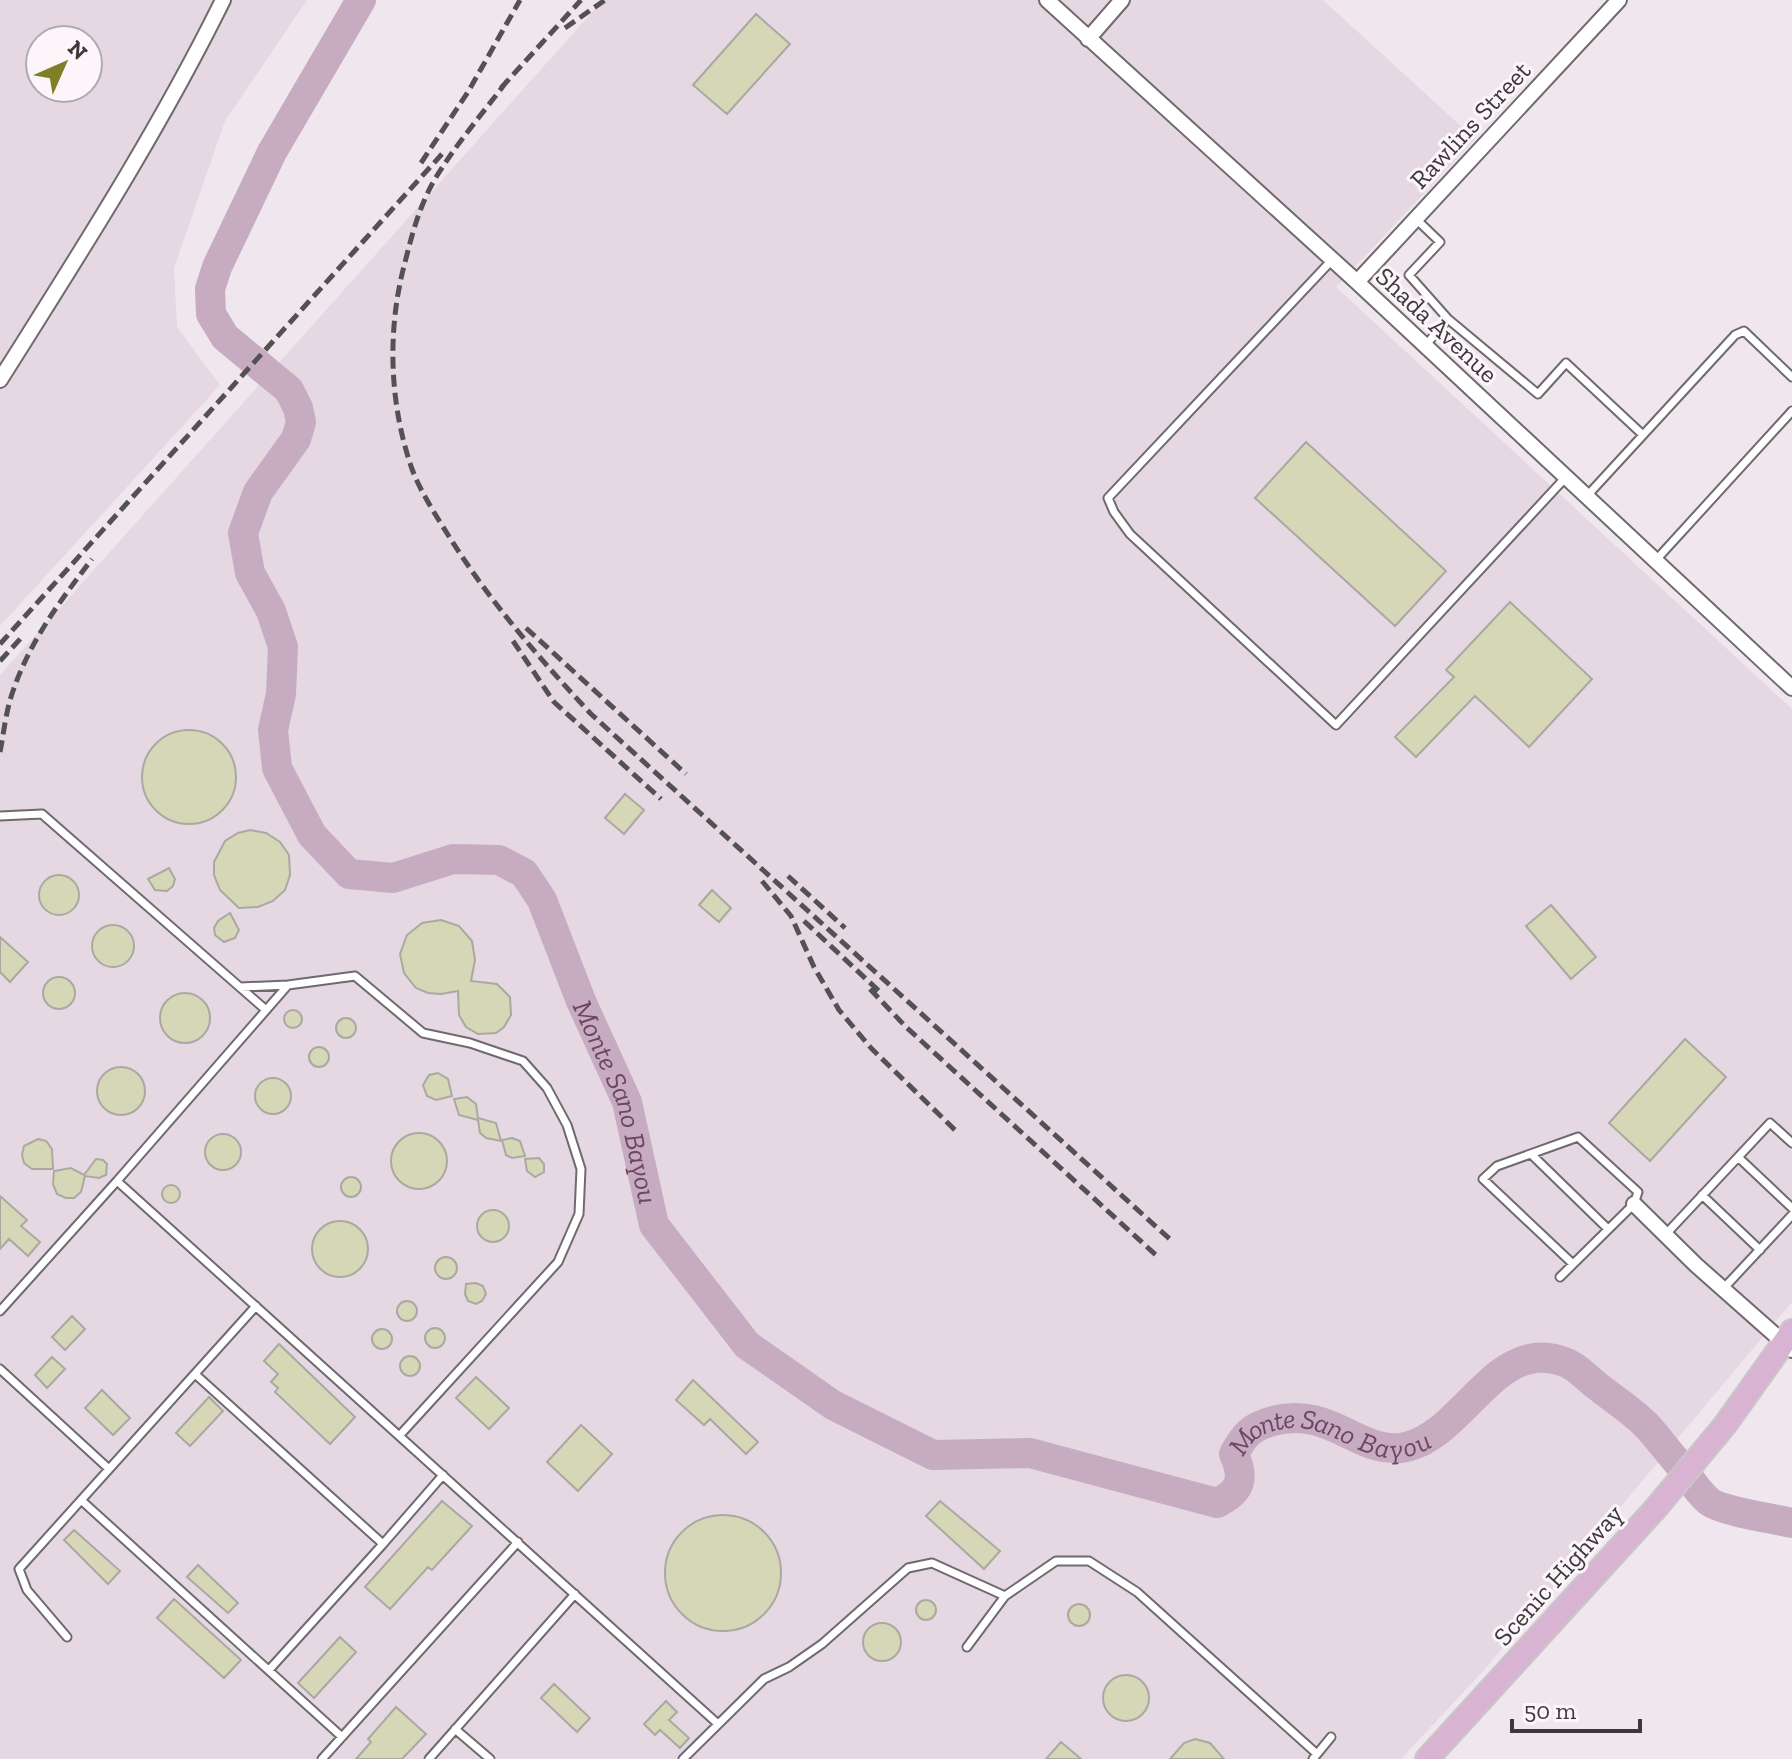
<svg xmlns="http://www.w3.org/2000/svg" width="1792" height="1759" font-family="'Zilla Slab',serif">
  <rect width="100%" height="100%" fill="#efe7ed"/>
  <path fill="#e5d8e2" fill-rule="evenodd" d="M 0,0 L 307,0 L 225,121 L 174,268 L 177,327 L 220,385 L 0,626 ZM 40,40 L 88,40 L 88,88 L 40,88 Z
    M 603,0 L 1323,0 L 1475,139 L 1336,287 L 1792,709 L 1792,1302 L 1485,1669 L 1401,1759 L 0,1759 L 0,675 Z"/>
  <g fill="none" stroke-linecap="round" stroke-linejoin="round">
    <path stroke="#c7acc1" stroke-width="30" id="s1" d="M 361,0 L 272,152 L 217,267 L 210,289 L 211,314 L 225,337 L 289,390 L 298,408 L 301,422 L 296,439 L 258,492 L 243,533 L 250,573 L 271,611 L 283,647 L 281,694 L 273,730 L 277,768 L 312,835 L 349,874 L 393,878 L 453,859 L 499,860 L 524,873 L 542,900 L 581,1001 L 627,1102 L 654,1225 L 747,1345 L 833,1405 L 933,1455 L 1030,1453 L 1217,1503 C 1241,1491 1245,1479 1234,1454 C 1244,1435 1251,1427 1273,1421 C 1331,1405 1361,1457 1406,1447 C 1465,1434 1497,1333 1567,1363 C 1577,1367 1587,1378 1596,1385 C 1613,1399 1633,1411 1648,1427 C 1659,1439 1668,1452 1679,1464 C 1688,1476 1698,1493 1710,1502 C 1722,1511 1775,1519 1792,1523"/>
  </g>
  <path fill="#d6d7b7" stroke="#a9a9a2" stroke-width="2" d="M 756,14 L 790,44 L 727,114 L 693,85 Z
    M 1306,442 L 1446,571 L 1395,626 L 1255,498 Z
    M 1510,602 L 1592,679 L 1529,747 L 1475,696 L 1416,757 L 1395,737 L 1454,677 L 1446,670 Z
    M142 777a47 47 0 1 1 94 0a47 47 0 1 1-94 0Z
    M 625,794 L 644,810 L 624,834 L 605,818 Z
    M 250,830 L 266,833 L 280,842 L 289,855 L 290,875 L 285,890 L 273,901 L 258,907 L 239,908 L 220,890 L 214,875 L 214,862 L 225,841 L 238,833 Z
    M 169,868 L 175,879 L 173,886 L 167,891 L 155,890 L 148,879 Z
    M39 895a20 20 0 1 1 40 0a20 20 0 1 1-40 0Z
    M 712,890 L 731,908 L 719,922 L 699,905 Z
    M 1551,905 L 1596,957 L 1571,979 L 1526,926 Z
    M 230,913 L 239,930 L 235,938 L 224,942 L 215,935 L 214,928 L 218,921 Z
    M 441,920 L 459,926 L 472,941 L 475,960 L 471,981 L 497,984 L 510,997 L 511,1015 L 504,1027 L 496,1033 L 478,1034 L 466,1027 L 459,1015 L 458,991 L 441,994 L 428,993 L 416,988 L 404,973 L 400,954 L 407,935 L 422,923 Z
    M92 946a21 21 0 1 1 42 0a21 21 0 1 1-42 0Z
    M 0,937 L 28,962 L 10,982 L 0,972 Z
    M43 993a16 16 0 1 1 32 0a16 16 0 1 1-32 0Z
    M160 1018a25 25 0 1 1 50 0a25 25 0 1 1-50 0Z
    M284 1019a9 9 0 1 1 18 0a9 9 0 1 1-18 0Z
    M336 1028a10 10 0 1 1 20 0a10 10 0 1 1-20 0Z
    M 1685,1039 L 1726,1077 L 1650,1161 L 1609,1123 Z
    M309 1057a10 10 0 1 1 20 0a10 10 0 1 1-20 0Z
    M97 1091a24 24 0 1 1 48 0a24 24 0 1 1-48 0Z
    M 438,1073 L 448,1079 L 452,1096 L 436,1100 L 427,1096 L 423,1085 L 429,1075 Z
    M255 1096a18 18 0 1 1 36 0a18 18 0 1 1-36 0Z
    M 467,1097 L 476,1104 L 478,1118 L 496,1123 L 501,1141 L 486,1138 L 480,1133 L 478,1120 L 459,1115 L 454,1099 Z
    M391 1161a28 28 0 1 1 56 0a28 28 0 1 1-56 0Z
    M205 1152a18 18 0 1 1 36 0a18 18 0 1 1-36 0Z
    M 512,1138 L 520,1141 L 525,1156 L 512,1158 L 506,1155 L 502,1140 Z
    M 38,1139 L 46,1141 L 52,1149 L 53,1169 L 32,1169 L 24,1163 L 22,1155 L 24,1146 Z
    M 539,1158 L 544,1164 L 544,1172 L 535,1177 L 527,1171 L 525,1159 Z
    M 96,1159 L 103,1160 L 107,1164 L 106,1175 L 99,1178 L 85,1176 L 81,1192 L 74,1198 L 66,1198 L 57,1194 L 53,1184 L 54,1171 L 71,1168 L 84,1175 Z
    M341 1187a10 10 0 1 1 20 0a10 10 0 1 1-20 0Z
    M162 1194a9 9 0 1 1 18 0a9 9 0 1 1-18 0Z
    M 0,1196 L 27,1220 L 21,1226 L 40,1242 L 28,1256 L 9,1239 L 0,1249 Z
    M477 1226a16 16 0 1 1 32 0a16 16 0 1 1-32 0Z
    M312 1249a28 28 0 1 1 56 0a28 28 0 1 1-56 0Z
    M435 1268a11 11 0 1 1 22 0a11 11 0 1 1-22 0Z
    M 476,1283 L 483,1286 L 486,1294 L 482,1301 L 476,1304 L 468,1301 L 465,1294 L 466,1284 Z
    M397 1311a10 10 0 1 1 20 0a10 10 0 1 1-20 0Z
    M 72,1316 L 85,1329 L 65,1350 L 52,1337 Z
    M425 1338a10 10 0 1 1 20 0a10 10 0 1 1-20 0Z
    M372 1339a10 10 0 1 1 20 0a10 10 0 1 1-20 0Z
    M 279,1344 L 355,1417 L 330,1444 L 275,1392 L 278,1388 L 271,1382 L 278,1374 L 264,1361 Z
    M400 1366a10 10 0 1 1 20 0a10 10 0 1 1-20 0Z
    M 52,1357 L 65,1369 L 47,1388 L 35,1375 Z
    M 476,1377 L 509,1408 L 489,1429 L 456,1398 Z
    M 693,1380 L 758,1442 L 746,1454 L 710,1419 L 704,1425 L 676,1400 Z
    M 102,1390 L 130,1418 L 113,1435 L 85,1408 Z
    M 209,1397 L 223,1411 L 190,1446 L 176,1433 Z
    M 581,1425 L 612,1454 L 578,1491 L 547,1462 Z
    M 442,1501 L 472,1526 L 432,1570 L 428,1567 L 390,1609 L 365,1587 Z
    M 940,1501 L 1000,1551 L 984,1569 L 926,1516 Z
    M665 1573a58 58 0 1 1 116 0a58 58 0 1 1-116 0Z
    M 74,1530 L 120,1571 L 108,1584 L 64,1540 Z
    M 198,1565 L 238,1603 L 228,1613 L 187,1577 Z
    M 174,1599 L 241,1660 L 224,1678 L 157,1618 Z
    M916 1610a10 10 0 1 1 20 0a10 10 0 1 1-20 0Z
    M1068 1615a11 11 0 1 1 22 0a11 11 0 1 1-22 0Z
    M863 1642a19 19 0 1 1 38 0a19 19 0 1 1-38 0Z
    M 340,1637 L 356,1652 L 314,1698 L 298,1683 Z
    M1103 1698a23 23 0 1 1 46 0a23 23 0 1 1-46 0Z
    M 554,1684 L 590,1718 L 577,1732 L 541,1698 Z
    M 666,1701 L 677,1712 L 669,1720 L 689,1738 L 680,1748 L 660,1730 L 655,1735 L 644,1724 Z
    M 396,1707 L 426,1734 L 402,1759 L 356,1759 L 371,1742 L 368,1739 Z
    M 1195,1739 L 1210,1743 L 1224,1759 L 1170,1759 L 1184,1743 Z
    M 1061,1742 L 1081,1759 L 1046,1759 Z"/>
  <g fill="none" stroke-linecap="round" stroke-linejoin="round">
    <defs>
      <path id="service" d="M 1416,219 L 1440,242 L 1409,275 L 1448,319 L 1538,394 L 1566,363 L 1643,435
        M 1332,260 L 1108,498 L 1114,512 L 1130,534 L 1336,725 L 1566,477
        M 1425,346 L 1448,319
        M 1586,497 L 1735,335 L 1744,331 L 1792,377
        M 1656,560 L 1792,411
        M 0,816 L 42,814 L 266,1010
        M 240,987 L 288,985
        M 1531,1154 L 1608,1229
        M 1738,1157 L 1792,1208
        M 1702,1195 L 1760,1250
        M 1666,1234 L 1770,1123 L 1792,1143
        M 1560,1277 L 1634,1204 L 1638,1192 L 1578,1137 L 1497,1166 L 1483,1179 L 1573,1264
        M 1723,1289 L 1792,1215
        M 0,1311 L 117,1181
        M 0,1369 L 109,1469
        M 195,1374 L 383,1544 L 443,1475
        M 400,1435 L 558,1262 L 579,1214 L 581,1169 L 567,1125 L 547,1088 L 523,1061 L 470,1043 L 423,1033 L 355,976 L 288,985 L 117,1181 L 718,1724
        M 81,1500 L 342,1737
        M 67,1637 L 27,1590 L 19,1569 L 256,1306
        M 967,1647 L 1005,1596 L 1056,1561 L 1089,1561 L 1137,1592 L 1317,1754
        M 269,1670 L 383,1544
        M 455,1729 L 490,1759
        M 322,1759 L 518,1542
        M 429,1759 L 575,1594
        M 683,1759 L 764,1679 L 789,1667 L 822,1644 L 908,1568 L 932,1563 L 1005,1596
        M 1313,1759 L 1331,1737"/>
      <path id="minor" d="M 1047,0 L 1357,282 L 1792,688
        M 1088,39 L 1122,0
        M 1357,282 L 1619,0
        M 0,380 C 78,256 158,132 223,0
        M 1634,1204 L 1696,1265 L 1792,1350"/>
      <path id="primary" d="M 1427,1759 L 1656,1508 L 1725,1425 L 1792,1331"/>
    </defs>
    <use href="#service" stroke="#706a6f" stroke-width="11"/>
    <use href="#minor" stroke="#706a6f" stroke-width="18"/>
    <use href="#primary" stroke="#c8c8c8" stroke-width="26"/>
    <use href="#service" stroke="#fff" stroke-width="7"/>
    <use href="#minor" stroke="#fff" stroke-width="14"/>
    <use href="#primary" stroke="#d9b3d2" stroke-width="22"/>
    <path stroke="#545153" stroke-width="5" stroke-dasharray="12 6" stroke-linecap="butt" d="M 565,28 L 605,0
      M 507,81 C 483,113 456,144 435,179 C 418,208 411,239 403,270 C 387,335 390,406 412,469 C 421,493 437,517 450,538 C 491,603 539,658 591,714 L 1173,1242
      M 501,88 L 581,0
      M 421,163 L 468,92 L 520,0
      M 526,628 L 686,774
      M 513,641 L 554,702 L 661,799
      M 0,644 L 442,154
      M 0,661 L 21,638
      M 0,752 C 4,732 6,710 13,691 C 30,641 60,601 92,559
      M 788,876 L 845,928
      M 762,881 L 791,916 L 814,967 L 839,1010 L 871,1048 L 956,1131
      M 804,921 L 880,992
      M 870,989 L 906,1027 L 1157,1256"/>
  </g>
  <g text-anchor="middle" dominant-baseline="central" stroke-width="6" stroke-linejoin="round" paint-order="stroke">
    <g font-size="26" fill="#3c393b" stroke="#fcf5fa">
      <text transform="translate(1470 125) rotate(-47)">Rawlins Street</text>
      <text transform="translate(1437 325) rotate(43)">Shada Avenue</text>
      <text transform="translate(1558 1575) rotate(-48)">Scenic Highway</text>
    </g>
    <g font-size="28" font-style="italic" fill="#6d4566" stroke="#fcf5fa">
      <text stroke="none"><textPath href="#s1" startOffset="1426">Monte Sano Bayou</textPath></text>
      <text stroke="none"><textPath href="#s1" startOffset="2384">Monte Sano Bayou</textPath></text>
    </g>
  </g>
  <g transform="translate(64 64) rotate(45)"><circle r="38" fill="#fcf5fa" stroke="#afaaae" stroke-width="2"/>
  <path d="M0-6L14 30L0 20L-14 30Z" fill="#807f27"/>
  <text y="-12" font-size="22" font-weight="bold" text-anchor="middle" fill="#3c393b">N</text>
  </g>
  <path d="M1512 1719v12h128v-12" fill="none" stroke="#3c393b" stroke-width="4"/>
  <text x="1524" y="1719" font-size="24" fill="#3c393b" stroke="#fcf5fa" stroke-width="6" paint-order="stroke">50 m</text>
</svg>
